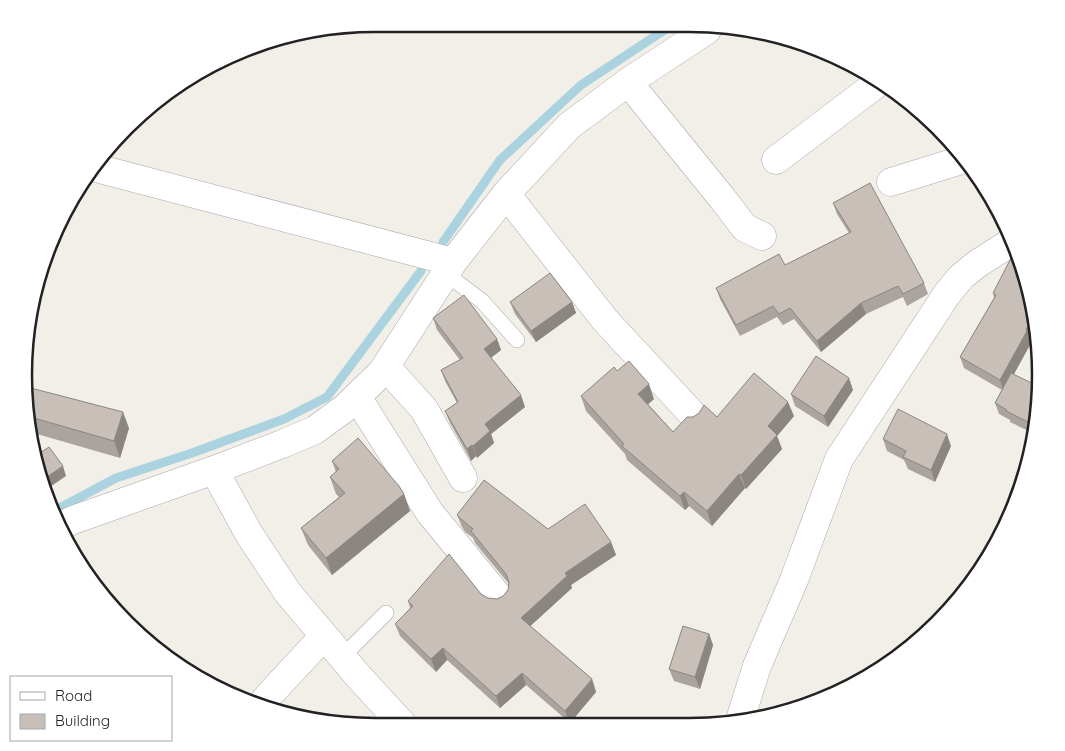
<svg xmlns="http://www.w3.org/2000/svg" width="1065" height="751" font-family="Quicksand,sans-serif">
  <rect width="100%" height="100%" fill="#f2efe9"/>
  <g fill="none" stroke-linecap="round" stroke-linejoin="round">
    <path stroke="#aad3df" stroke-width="9" d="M 443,242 L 500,160 L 581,85 L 666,29
      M 54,511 L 116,478 L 192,453 L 284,419 L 327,397 L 421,271"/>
    <defs>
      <path id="service" d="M 446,274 L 482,301 L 517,340
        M 342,657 L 386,613"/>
      <path id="minor" d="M 628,82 L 722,198 L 745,228 L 762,236
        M 776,160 L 879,82
        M 96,168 L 453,262
        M 891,182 L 965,159
        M 506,194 L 605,320 L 694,416
        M 386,367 L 424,409 L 463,478
        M 357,397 L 430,513 L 498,596
        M 214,470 L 249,534 L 288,593 L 359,677 L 404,726
        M 59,527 L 73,520 L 214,470 L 282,444 L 315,430 L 345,408 L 382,372 L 453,262 L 506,194 L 569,126 L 628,82 L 707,30
        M 260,706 L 271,693 L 324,636
        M 739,723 L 757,666 L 794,580 L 839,459 L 947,294 L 961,277 L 977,264 L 1013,241"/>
    </defs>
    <use href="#service" stroke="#a9a9a9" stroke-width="16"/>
    <use href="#minor" stroke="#a9a9a9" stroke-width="29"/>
    <use href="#service" stroke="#fff" stroke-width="15"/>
    <use href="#minor" stroke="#fff" stroke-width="28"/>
  </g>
  <path fill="#aba49e" d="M 833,203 L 924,283 L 928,294 L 907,306 L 903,297 L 866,314 L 821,352 L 794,319 L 783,325 L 777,317 L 740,336 L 720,299 L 716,288 L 785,265 L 849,233 L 837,214 Z
    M 1023,264 L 1038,327 L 1031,341 L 1031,343 L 1014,374 L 1041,398 L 1035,434 L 1010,422 L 1010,420 L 999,414 L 995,403 L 1002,390 L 964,368 L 960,357 L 994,298 L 993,293 Z
    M 510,302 L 572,302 L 576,313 L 536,342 L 515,314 Z
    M 433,318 L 497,339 L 501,350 L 491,358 L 525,407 L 491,434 L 494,443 L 477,458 L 476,456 L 471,461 L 450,423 L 445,411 L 457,403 L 445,381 L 441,370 L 460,360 L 437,330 Z
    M 27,387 L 129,428 L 120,458 L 30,432 L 27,422 Z
    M 853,390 L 828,427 L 795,406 L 791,394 Z
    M 581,396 L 654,399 L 648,404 L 673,432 L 717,417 L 794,416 L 777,436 L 782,449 L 746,489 L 745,488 L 712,526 L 689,506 L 685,510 L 627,460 L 625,454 L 586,411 Z
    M 883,439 L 951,446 L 935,482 L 908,469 L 904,460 L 887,451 Z
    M 332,461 L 404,494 L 410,511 L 332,575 L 308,545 L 301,528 L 339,497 L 336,494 L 330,477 L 336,472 Z
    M 457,515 L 548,529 L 611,542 L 616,555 L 571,585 L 572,588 L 530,626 L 592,679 L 596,692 L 570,723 L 526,685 L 500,708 L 447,660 L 436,672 L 400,636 L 395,624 L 410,608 L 408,601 L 481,594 L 488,598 L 497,599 L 503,596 L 508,590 L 509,584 L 475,543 L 473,538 L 465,532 L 462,527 Z
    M 709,634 L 713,645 L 700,689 L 674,681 L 669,669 Z"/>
  <path fill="#8b8681" d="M 572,302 L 576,313 L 536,342 L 531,331 Z
    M 861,303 L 866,314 L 821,352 L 817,341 Z
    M 1034,313 L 1038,327 L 1031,341 L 1031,343 L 1004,392 L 1000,380 Z
    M 497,339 L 501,350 L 488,360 L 484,349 Z
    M 849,378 L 853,390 L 828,427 L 824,416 Z
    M 649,384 L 654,399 L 644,408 L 638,394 Z
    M 521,395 L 525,407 L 491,434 L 494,443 L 477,458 L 473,446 L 485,424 Z
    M 788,402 L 794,416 L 777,436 L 782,449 L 746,489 L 741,475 L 768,426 Z
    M 123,412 L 129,428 L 120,458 L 114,441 Z
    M 947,434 L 951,446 L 935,482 L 931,470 Z
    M 472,445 L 476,456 L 471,461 L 467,449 Z
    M 63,466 L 66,476 L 47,489 L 44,479 Z
    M 739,474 L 745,488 L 712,526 L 707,511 Z
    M 684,492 L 689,506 L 685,510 L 680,496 Z
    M 404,494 L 410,511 L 332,575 L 326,558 Z
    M 611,542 L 616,555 L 571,585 L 572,588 L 526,630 L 521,618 L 565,573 Z
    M 709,634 L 713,645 L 700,689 L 695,677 Z
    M 443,648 L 447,660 L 436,672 L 431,659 Z
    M 522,673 L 526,685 L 500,708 L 496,696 Z
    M 592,679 L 596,692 L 570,723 L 565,711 Z"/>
  <path fill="#c7bfb8" stroke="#8b8681" d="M 870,183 L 924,283 L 903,294 L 898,286 L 861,303 L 817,341 L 790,308 L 779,314 L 773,306 L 736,325 L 716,288 L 779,254 L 785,265 L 851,232 L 833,203 Z
    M 1011,258 L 1023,264 L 1034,313 L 1026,330 L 1027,331 L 1000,380 L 960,357 L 996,295 L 993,293 Z
    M 550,273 L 572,302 L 531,331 L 510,302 Z
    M 464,295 L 497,339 L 484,349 L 521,395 L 485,424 L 490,431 L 473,446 L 472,445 L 467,449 L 445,411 L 458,402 L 441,370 L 463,358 L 433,318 Z
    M 816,356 L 849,378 L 824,416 L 791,394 Z
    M 629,361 L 649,384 L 638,394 L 673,432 L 687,417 L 693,417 L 699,413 L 704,405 L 717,417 L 754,373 L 788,402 L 768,426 L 777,435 L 741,475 L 739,474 L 707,511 L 684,492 L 680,496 L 622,446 L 624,444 L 581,396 L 614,367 L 617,371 Z
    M 1011,373 L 1040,387 L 1041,398 L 1036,426 L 1006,411 L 1007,410 L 995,403 Z
    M 27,387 L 123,412 L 114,441 L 27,416 Z
    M 898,409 L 947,434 L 931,470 L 903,457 L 906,451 L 883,439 Z
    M 358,438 L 399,486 L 404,494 L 326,558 L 301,528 L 345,493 L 330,477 L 339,469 L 332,461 Z
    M 49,447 L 63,466 L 44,479 L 37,455 Z
    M 484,480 L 548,529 L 585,504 L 611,542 L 565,573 L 567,576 L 521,618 L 592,679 L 565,711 L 522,673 L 496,696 L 443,648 L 431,659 L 395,624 L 413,606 L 408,601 L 449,554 L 481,594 L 488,598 L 497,599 L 503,596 L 508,590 L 509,582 L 506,574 L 471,531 L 473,529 L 461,519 L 457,515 Z
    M 683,626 L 709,634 L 695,677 L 669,669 Z
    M 496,718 L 510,726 L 492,726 Z"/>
  <path d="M0 0H1065V751H0ZM375 32H689A343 343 0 0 1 1032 375V375A343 343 0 0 1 689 718H375A343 343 0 0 1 32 375V375A343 343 0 0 1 375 32Z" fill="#fff" fill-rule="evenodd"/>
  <path fill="none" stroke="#222" stroke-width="2.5" d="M375 32H689A343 343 0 0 1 1032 375V375A343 343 0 0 1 689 718H375A343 343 0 0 1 32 375V375A343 343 0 0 1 375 32Z"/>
  <rect x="10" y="676" width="162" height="65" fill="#ffffff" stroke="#a7a7a7"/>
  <rect x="20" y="692" width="25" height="8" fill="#ffffff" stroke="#a7a7a7"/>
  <text x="55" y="701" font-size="15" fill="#222222">Road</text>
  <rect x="20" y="714" width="25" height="15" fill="#c7bfb8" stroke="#a7a7a7"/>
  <text x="55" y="726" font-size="15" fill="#222222">Building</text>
</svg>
